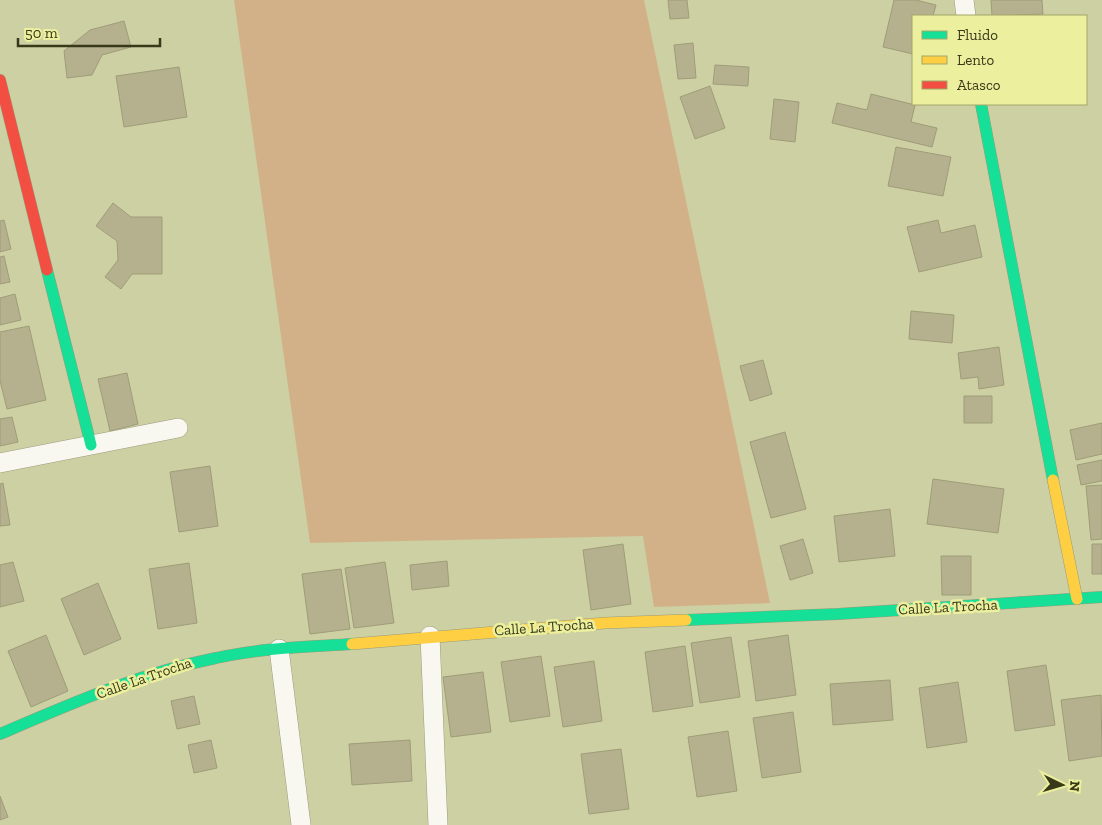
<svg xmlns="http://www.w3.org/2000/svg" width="1102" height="825" font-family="'Zilla Slab',serif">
  <rect width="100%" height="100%" fill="#cdd0a3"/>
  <path fill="#d2b189" d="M 234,0 L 644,0 L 770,603 L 654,607 L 643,536 L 310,543 Z"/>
  <path fill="#b5b18e" stroke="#9f9c78" d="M 668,0 L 687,0 L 689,18 L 670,19 Z
    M 894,0 L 916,0 L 936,5 L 933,16 L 913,16 L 913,54 L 883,47 Z
    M 991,0 L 1042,0 L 1043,14 L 992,16 Z
    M 124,21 L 131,47 L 102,55 L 92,75 L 67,78 L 64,51 L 90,30 Z
    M 693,43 L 696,78 L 678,79 L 674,45 Z
    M 715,65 L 749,67 L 748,86 L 713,84 Z
    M 179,67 L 187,117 L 124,127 L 116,76 Z
    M 710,86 L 725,128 L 695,139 L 680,97 Z
    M 871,94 L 915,105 L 911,122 L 937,128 L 932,147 L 832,123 L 837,103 L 867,110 Z
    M 774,99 L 799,102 L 795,142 L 770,139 Z
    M 896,147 L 951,157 L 943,196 L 888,186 Z
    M 113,203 L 131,217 L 162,217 L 162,274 L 132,274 L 121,289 L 105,277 L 118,260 L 117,241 L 96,226 Z
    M 4,220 L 11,249 L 0,252 L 0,221 Z
    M 938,220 L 941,233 L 975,225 L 982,257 L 919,272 L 907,227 Z
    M 4,256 L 10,282 L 0,284 L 0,257 Z
    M 15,294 L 21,320 L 0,325 L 0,298 Z
    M 911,311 L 954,315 L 952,343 L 909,339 Z
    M 29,326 L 46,400 L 7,409 L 0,381 L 0,332 Z
    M 999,347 L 1004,385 L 979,389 L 978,377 L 961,379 L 958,353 Z
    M 763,360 L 772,394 L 750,401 L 740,366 Z
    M 127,373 L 138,424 L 110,431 L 98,379 Z
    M 964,396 L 992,396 L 992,423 L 964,423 Z
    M 12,417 L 18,442 L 0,446 L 0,419 Z
    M 1102,423 L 1102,454 L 1076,460 L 1070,430 Z
    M 785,432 L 806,509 L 771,518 L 750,442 Z
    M 1102,460 L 1102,481 L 1081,485 L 1077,465 Z
    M 210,466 L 218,526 L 179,532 L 170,472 Z
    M 933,479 L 1004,489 L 998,533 L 927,524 Z
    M 3,483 L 10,525 L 0,526 L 0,484 Z
    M 1102,485 L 1102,539 L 1091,540 L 1086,486 Z
    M 890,509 L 895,556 L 839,562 L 834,516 Z
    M 803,539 L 813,573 L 790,580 L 780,546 Z
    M 623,544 L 631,604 L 591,610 L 583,550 Z
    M 1092,544 L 1102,544 L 1102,574 L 1092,574 Z
    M 941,556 L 971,556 L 971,595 L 942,595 Z
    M 447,561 L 449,586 L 412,590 L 410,565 Z
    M 13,562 L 24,601 L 0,607 L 0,565 Z
    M 385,562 L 394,623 L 354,628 L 345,568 Z
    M 189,563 L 197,623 L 158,629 L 149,569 Z
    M 341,569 L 350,629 L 310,634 L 302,574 Z
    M 98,583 L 121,639 L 84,655 L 61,599 Z
    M 46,635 L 68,691 L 31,707 L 8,651 Z
    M 788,635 L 796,695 L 756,701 L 748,641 Z
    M 731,637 L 740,697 L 700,703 L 691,643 Z
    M 685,646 L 693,706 L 653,712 L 645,652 Z
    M 541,656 L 550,716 L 510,722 L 501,662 Z
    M 594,661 L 602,721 L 563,727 L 554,667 Z
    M 1046,665 L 1055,725 L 1015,731 L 1007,671 Z
    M 483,672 L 491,732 L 451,737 L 443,677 Z
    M 890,680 L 893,720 L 833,725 L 830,684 Z
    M 958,682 L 967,742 L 927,748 L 919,688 Z
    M 1101,695 L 1102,756 L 1069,761 L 1061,700 Z
    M 194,696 L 200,724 L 177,729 L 171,701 Z
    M 793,712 L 801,772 L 762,778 L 753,718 Z
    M 728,731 L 737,791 L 697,797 L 688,737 Z
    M 211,740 L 217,768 L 194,773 L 188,745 Z
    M 410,740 L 412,781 L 352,785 L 349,744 Z
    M 621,749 L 629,809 L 589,814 L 581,754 Z
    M 0,796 L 8,817 L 0,820 Z"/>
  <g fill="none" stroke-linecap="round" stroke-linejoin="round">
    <defs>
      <path id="street" d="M 964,0 L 966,16
        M 0,463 L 178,428
        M 430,636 L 438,825
        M 279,649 L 301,825"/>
      <path id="fast" d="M 981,104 L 1053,480
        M 47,270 L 91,445
        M 686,620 L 838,614 L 1102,597
        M 0,734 C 70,704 140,673 216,658 C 260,648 307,647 352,644"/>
      <path id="slow" d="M 1053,480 L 1077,599
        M 352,644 L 605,623 L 686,620"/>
      <path id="jam" d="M 0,80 L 47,270"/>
    </defs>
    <use href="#street" stroke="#9a9c79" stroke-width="20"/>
    <use href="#fast" stroke="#9a9c79" stroke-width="12"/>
    <use href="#slow" stroke="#9a9c79" stroke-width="12"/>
    <use href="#jam" stroke="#9a9c79" stroke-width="12"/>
    <use href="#street" stroke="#f8f8f1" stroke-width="19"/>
    <use href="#fast" stroke="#16e098" stroke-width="11"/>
    <use href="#slow" stroke="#ffcf43" stroke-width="11"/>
    <use href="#jam" stroke="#f24e42" stroke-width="11"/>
  </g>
  <g text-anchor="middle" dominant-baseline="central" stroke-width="5" stroke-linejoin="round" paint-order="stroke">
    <g font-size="15" fill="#383918" stroke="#ebef9e">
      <text transform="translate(948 607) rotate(-3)">Calle La Trocha</text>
      <text transform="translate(544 627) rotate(-4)">Calle La Trocha</text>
      <text transform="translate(144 678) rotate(-19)">Calle La Trocha</text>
    </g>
  </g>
  <rect x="912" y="15" width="175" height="90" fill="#ebef9e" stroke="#a3a668"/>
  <rect x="922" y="31" width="25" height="8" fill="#16e098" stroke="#a3a668"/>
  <text x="957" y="40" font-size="15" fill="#383918">Fluido</text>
  <rect x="922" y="56" width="25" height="8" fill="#ffcf43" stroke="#a3a668"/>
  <text x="957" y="65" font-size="15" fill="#383918">Lento</text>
  <rect x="922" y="81" width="25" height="8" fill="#f24e42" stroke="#a3a668"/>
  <text x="957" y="90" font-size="15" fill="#383918">Atasco</text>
  <g transform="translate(1062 785) rotate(95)" stroke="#ebef9e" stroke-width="4" paint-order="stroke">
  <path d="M0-4L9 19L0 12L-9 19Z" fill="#383918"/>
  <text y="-8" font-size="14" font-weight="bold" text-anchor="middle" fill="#383918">N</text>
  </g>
  <path d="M18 38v8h142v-8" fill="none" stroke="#383918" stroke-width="2.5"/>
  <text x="25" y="38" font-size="15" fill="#383918" stroke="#ebef9e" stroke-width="4" paint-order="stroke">50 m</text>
</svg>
